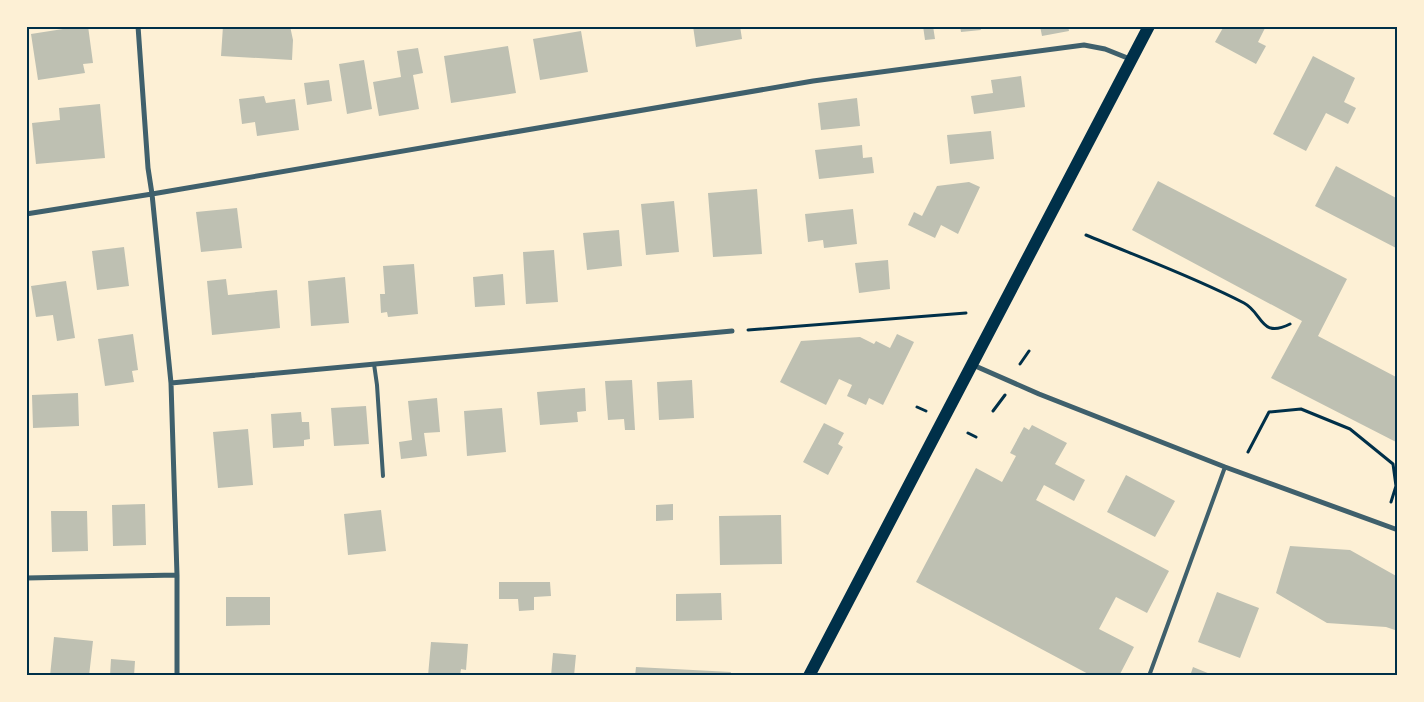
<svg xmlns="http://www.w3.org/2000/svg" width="1424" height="702" font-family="Figtree,sans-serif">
  <rect width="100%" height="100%" fill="#fdf0d5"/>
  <path fill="#bec0b2" d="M 82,26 L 88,26 L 93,63 L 83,64 L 85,73 L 38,80 L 31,34 Z
    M 223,26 L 290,26 L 293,40 L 292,60 L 221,56 Z
    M 693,26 L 740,26 L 742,39 L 696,47 Z
    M 923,26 L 933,26 L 935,39 L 925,40 Z
    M 960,26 L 980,26 L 981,30 L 961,32 Z
    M 1040,26 L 1068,26 L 1069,31 L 1042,36 Z
    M 1224,26 L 1261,26 L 1265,28 L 1258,42 L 1266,46 L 1256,64 L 1215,42 Z
    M 581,31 L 588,72 L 540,80 L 533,39 Z
    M 508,46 L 516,93 L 451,103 L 444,56 Z
    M 418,48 L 423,73 L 413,75 L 419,109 L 379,116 L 373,82 L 401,77 L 397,51 Z
    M 1313,56 L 1355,78 L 1344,102 L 1356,108 L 1348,124 L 1326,113 L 1306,151 L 1273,134 Z
    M 364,60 L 372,109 L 347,114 L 339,64 Z
    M 1021,76 L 1025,107 L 974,114 L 971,96 L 993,93 L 991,80 Z
    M 329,80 L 332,101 L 307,105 L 304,83 Z
    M 264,96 L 266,103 L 295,99 L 299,130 L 257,136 L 255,122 L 242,124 L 239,99 Z
    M 857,98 L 860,126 L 821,130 L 818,103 Z
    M 100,104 L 105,158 L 36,164 L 32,123 L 60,120 L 59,108 Z
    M 991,131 L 994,159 L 950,164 L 947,135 Z
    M 862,145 L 863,158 L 872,157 L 874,173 L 819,179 L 815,150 Z
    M 1336,166 L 1398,199 L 1398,249 L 1315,206 Z
    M 1158,181 L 1347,279 L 1318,336 L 1398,378 L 1398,443 L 1271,378 L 1302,321 L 1132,230 Z
    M 969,182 L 980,187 L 958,234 L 941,225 L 935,238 L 908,225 L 914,212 L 922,216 L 937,186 Z
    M 757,189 L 762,254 L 713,257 L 708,193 Z
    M 674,201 L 679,252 L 646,255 L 641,204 Z
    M 237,208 L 242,248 L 201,252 L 196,212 Z
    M 853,209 L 857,244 L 824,248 L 823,240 L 808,242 L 805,214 Z
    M 619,230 L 622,266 L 587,270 L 583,233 Z
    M 124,247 L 129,286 L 97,290 L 92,251 Z
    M 554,250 L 558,302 L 526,304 L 523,252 Z
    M 888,260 L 890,289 L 859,293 L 855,263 Z
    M 414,264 L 418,314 L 388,317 L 387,312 L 381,313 L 380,294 L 385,294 L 383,266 Z
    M 503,274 L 505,305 L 475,307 L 473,277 Z
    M 345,277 L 349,323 L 311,326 L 308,281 Z
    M 226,279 L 228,295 L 277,290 L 280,328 L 212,335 L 207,281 Z
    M 66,281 L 75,338 L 57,341 L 53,315 L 36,317 L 31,286 Z
    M 133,334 L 138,370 L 132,371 L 134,382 L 105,386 L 98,339 Z
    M 897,334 L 914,342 L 883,405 L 869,398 L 866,405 L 847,396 L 852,385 L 839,379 L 826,405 L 780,382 L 801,341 L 860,337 L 874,344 L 876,341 L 890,348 Z
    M 632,380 L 635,430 L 625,430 L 624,419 L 608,420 L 605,381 Z
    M 692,380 L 694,418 L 659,420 L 657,382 Z
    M 585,388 L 586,411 L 577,412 L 578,422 L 540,425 L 537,392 Z
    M 78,393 L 79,426 L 33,428 L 32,395 Z
    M 437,398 L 440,432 L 424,433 L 427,456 L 401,459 L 399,442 L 412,440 L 408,401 Z
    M 366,406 L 369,444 L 334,446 L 331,408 Z
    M 502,408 L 506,452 L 467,456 L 464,411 Z
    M 301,412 L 302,422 L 309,422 L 310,439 L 304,440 L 304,446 L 273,448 L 271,414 Z
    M 824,423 L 844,433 L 838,444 L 843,447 L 828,475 L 803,462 Z
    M 1032,425 L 1067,443 L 1055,464 L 1085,480 L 1074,501 L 1044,485 L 1036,500 L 1169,571 L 1147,613 L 1116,597 L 1099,629 L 1134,647 L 1119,676 L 1092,676 L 916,582 L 976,468 L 1002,482 L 1016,456 L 1010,453 L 1024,427 L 1029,430 Z
    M 248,429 L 253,485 L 218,488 L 213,432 Z
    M 1126,475 L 1175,501 L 1155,537 L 1107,512 Z
    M 145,504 L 146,545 L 113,546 L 112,505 Z
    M 673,504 L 673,520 L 656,521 L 656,505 Z
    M 381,510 L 386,551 L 348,555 L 344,514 Z
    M 51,511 L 87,511 L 88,551 L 52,552 Z
    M 781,515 L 782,564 L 720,565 L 719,516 Z
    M 1290,546 L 1350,550 L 1398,577 L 1398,631 L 1386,627 L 1327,623 L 1276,593 Z
    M 499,582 L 550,582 L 551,596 L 534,597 L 534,610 L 519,611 L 518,599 L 499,599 Z
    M 1217,592 L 1259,608 L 1240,658 L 1198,642 Z
    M 721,593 L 722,620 L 676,621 L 676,594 Z
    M 226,597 L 270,597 L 270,625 L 226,626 Z
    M 54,637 L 93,641 L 89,676 L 50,676 Z
    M 431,642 L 468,644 L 466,670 L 461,669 L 460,676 L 428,676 Z
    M 553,653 L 576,655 L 574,676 L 551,676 Z
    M 111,659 L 135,661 L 134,676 L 110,676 Z
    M 636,667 L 731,672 L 730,676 L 635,676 Z
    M 1193,667 L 1215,676 L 1190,676 Z"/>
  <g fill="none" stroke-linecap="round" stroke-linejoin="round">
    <path stroke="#003049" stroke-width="3" d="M 1086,235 C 1139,257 1194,277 1244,303 C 1263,313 1260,339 1290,324
      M 748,330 L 966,313
      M 1020,364 L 1029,351
      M 917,407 L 926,411
      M 993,411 L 1005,395
      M 968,433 L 976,437
      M 1248,452 L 1269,412 L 1301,409 L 1350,429 L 1393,464 L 1396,486 L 1391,502"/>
    <path stroke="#3f606c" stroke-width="4" d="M 374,364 L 377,385 L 383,476
      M 1149,676 L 1225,467"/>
    <path stroke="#3f606c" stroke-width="5" d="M 138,26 L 148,168 L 152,194 L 171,383 L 177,575 L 177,676
      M 26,214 L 152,194 L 813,81 L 1084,45 L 1105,49 L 1130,59
      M 973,365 L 1039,394 L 1225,467 L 1398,530
      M 171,383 L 732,331
      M 26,578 L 177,575"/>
    <path stroke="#003049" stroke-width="12" d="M 809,676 L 1149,26"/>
  </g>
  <rect width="1424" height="702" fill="none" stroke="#fdf0d5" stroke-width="55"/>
  <rect x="28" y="28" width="1368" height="646" fill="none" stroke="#003049" stroke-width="2"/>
</svg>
